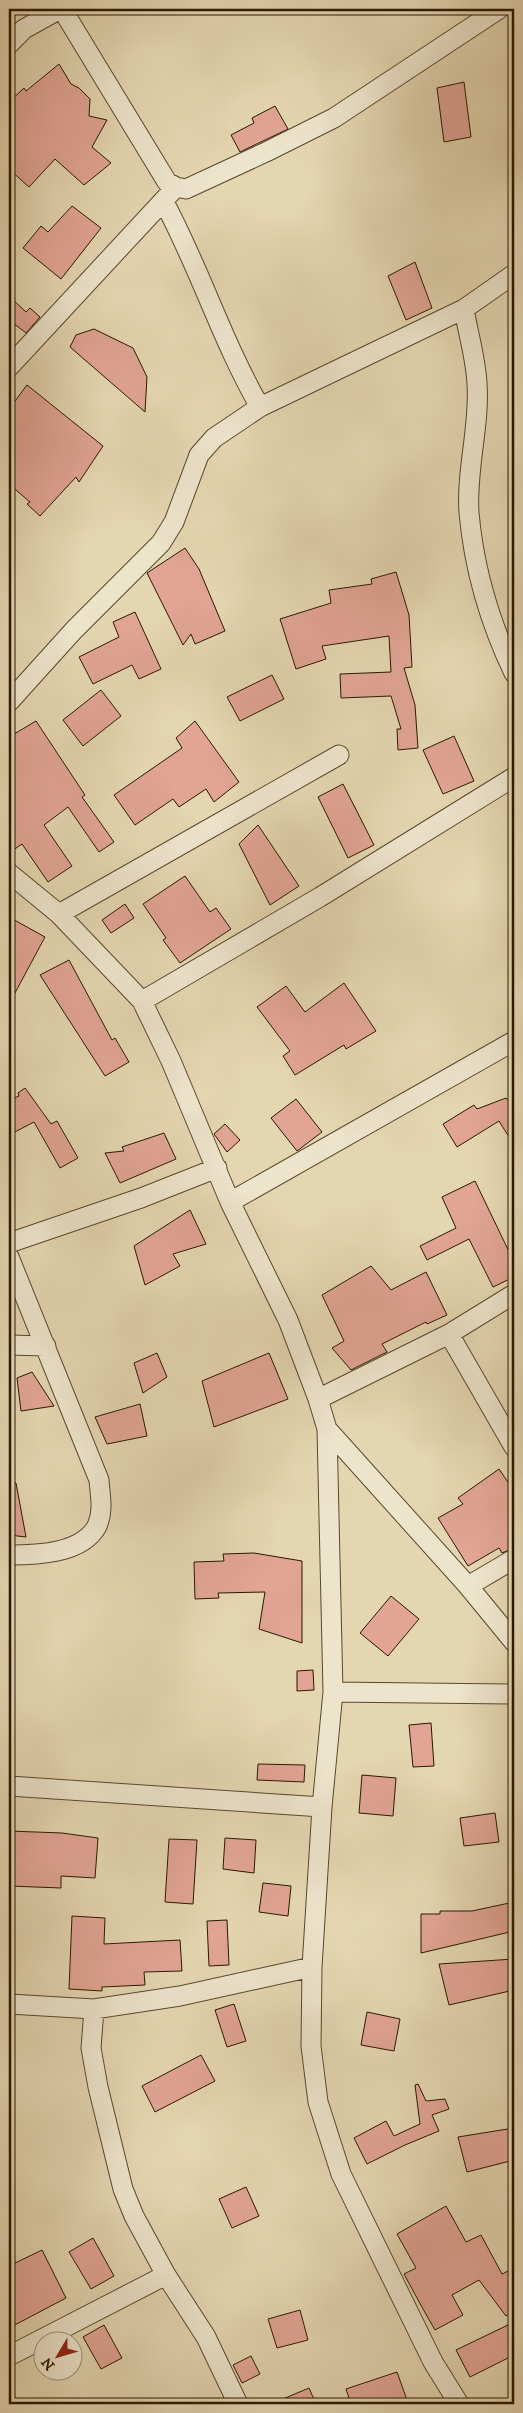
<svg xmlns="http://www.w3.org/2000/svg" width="523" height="2413" font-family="'IM FELL DW Pica',serif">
  <rect width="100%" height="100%" fill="#e4d6b1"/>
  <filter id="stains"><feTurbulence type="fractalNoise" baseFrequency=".004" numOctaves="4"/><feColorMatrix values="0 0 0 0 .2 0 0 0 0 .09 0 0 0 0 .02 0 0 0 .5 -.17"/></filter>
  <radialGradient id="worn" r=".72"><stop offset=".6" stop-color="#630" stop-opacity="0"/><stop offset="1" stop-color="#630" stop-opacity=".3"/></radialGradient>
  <path fill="#e1a495" stroke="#291800" d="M 59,64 L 71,84 L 79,88 L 90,99 L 89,116 L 107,120 L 92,147 L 111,163 L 84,185 L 55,159 L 29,187 L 9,169 L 9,102 L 24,88 L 26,91 Z
    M 464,82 L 471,137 L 444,142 L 437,88 Z
    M 275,106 L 288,129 L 240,152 L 231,135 L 254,123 L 252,118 Z
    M 72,206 L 101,228 L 61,279 L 23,248 L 41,226 L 48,232 Z
    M 415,262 L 432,308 L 406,320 L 388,276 Z
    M 9,296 L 26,312 L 30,308 L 40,317 L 26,333 L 9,320 Z
    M 94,329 L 133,348 L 147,377 L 145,412 L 70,347 L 76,335 Z
    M 27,385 L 103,446 L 79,482 L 76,477 L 40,516 L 27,504 L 30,502 L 9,484 L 9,409 Z
    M 185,548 L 199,569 L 225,631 L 195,644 L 191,634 L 183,645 L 147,573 Z
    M 396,572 L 409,615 L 412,667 L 404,668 L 415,705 L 418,748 L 398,750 L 397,729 L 401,729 L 391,696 L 341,698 L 340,674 L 391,672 L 389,636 L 322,646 L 326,659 L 296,669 L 280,619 L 331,603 L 329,590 L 372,584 L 371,579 Z
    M 135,612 L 161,669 L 139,679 L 132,665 L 93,684 L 79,657 L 119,637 L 113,622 Z
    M 272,675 L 284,699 L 240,721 L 227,697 Z
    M 101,690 L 121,716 L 83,746 L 63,720 Z
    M 36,721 L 85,795 L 82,797 L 114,842 L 99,852 L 68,807 L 44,825 L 72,866 L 48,882 L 22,844 L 9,853 L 9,737 Z
    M 195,721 L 239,782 L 214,802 L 206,789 L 179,807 L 173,799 L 135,825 L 114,795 L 182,748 L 176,738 Z
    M 454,736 L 474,781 L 443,794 L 423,750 Z
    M 343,784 L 374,845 L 348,858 L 318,797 Z
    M 258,825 L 299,886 L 270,905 L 239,844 Z
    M 185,876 L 210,912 L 216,908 L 231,929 L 180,963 L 163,940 L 166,938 L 143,904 Z
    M 125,904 L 134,918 L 111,933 L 102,920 Z
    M 9,917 L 45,937 L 9,1004 Z
    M 69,960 L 112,1040 L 115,1038 L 129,1062 L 105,1076 L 40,975 Z
    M 344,983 L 376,1031 L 346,1049 L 344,1045 L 295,1075 L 283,1056 L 290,1051 L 257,1007 L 286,986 L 305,1012 Z
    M 25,1088 L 51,1124 L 57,1121 L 78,1158 L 60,1168 L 34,1122 L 9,1135 L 9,1100 L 19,1096 L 18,1093 Z
    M 506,1098 L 514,1107 L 514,1145 L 499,1121 L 457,1147 L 443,1124 L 474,1105 L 477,1109 Z
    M 296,1099 L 322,1132 L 297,1151 L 271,1118 Z
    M 225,1124 L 240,1140 L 227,1152 L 214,1134 Z
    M 164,1133 L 176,1159 L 120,1183 L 105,1153 L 124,1151 L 122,1147 Z
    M 475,1181 L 514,1262 L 514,1277 L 493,1287 L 469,1239 L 427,1260 L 420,1246 L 456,1228 L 442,1197 Z
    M 190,1210 L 206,1244 L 173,1254 L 180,1266 L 145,1285 L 134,1246 Z
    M 371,1266 L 391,1290 L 426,1272 L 447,1315 L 427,1324 L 426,1322 L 382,1344 L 387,1352 L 351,1370 L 332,1348 L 344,1341 L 322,1295 Z
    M 157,1353 L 167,1377 L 143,1393 L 134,1363 Z
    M 269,1353 L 288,1399 L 214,1427 L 202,1381 Z
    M 32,1372 L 54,1406 L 21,1411 L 17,1378 Z
    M 140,1404 L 147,1436 L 107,1444 L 95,1417 Z
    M 499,1469 L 514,1491 L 514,1548 L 502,1553 L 499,1548 L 468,1566 L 438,1518 L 463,1504 L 458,1498 Z
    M 16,1483 L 26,1537 L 9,1535 L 9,1484 Z
    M 254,1553 L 302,1561 L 302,1643 L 259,1629 L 265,1592 L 218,1593 L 219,1598 L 195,1599 L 194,1562 L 224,1561 L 223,1554 Z
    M 391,1596 L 419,1619 L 388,1656 L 360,1633 Z
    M 313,1670 L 314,1690 L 297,1691 L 297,1671 Z
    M 431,1723 L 434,1766 L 413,1767 L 409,1725 Z
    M 258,1764 L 305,1765 L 304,1782 L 257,1780 Z
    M 362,1775 L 396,1778 L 393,1816 L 359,1813 Z
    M 495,1813 L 499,1842 L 464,1846 L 460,1818 Z
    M 9,1831 L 62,1833 L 98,1838 L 95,1878 L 61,1876 L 61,1888 L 9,1886 Z
    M 225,1838 L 256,1840 L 254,1873 L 223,1869 Z
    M 169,1839 L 197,1840 L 193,1904 L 165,1902 Z
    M 263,1883 L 291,1886 L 288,1916 L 259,1912 Z
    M 514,1902 L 514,1931 L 421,1953 L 421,1914 L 440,1914 L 440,1911 L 472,1911 Z
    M 72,1916 L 105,1918 L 104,1944 L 180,1940 L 182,1971 L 144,1972 L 145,1985 L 102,1987 L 102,1991 L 69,1989 Z
    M 227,1920 L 229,1965 L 209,1966 L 207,1921 Z
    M 514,1959 L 514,1990 L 449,2005 L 439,1964 Z
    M 234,2004 L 246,2041 L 227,2047 L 215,2010 Z
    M 367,2012 L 400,2019 L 394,2051 L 361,2045 Z
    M 201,2055 L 215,2081 L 155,2112 L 142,2086 Z
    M 418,2084 L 426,2101 L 445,2099 L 449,2109 L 432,2115 L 439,2131 L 405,2145 L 367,2164 L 354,2138 L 386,2121 L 394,2136 L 420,2124 L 415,2085 Z
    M 514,2128 L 514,2160 L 467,2172 L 458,2137 Z
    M 246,2187 L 259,2216 L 232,2228 L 219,2199 Z
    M 446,2206 L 466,2242 L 481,2235 L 502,2274 L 514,2268 L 514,2310 L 506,2316 L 479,2280 L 452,2295 L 463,2315 L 435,2330 L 423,2309 L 404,2274 L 416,2268 L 397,2234 Z
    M 93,2238 L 114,2276 L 91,2289 L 69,2252 Z
    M 42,2250 L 66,2298 L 9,2328 L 9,2266 Z
    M 300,2310 L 308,2340 L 277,2348 L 268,2319 Z
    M 510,2324 L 514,2334 L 514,2355 L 470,2377 L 456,2350 Z
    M 104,2325 L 122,2358 L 101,2369 L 83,2337 Z
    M 251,2356 L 260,2374 L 242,2383 L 233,2365 Z
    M 397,2372 L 407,2400 L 393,2404 L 351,2404 L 346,2389 Z
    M 309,2388 L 316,2404 L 271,2404 Z"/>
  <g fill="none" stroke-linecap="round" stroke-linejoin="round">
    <defs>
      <path id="street" d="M 62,9 L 167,182 L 176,187 L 186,189 L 266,152 L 334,118 L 499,9
        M 9,44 L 24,29 L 60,9
        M 164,202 C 200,269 222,341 260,407
        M 464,309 C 468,333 476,359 477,384 C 480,426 466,470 469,513 C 474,568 490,623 514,673
        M 9,367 L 176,187
        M 9,702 L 74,630 L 161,543 L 174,522 L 199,455 L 214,438 L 260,407 L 464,309 L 514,274
        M 9,873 L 59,914 L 142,1001 L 171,1061 L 230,1202 L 288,1320 L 318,1399 L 327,1429 L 333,1692 L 322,1807 L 312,1967 L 311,2046 L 318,2102 L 341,2174 L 433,2362 L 459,2404
        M 59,914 L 339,755
        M 142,1001 L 320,897 L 514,777
        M 230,1202 L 514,1041
        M 9,1243 L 141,1198 L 217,1168
        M 9,1257 L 99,1480 C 100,1495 104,1511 97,1526 C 82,1554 36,1555 9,1555
        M 449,1334 L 514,1447
        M 9,1345 L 46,1346
        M 318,1399 L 449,1334 L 514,1294
        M 327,1429 L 468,1586 L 514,1642
        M 468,1586 L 514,1559
        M 333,1692 L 514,1694
        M 9,1786 L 322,1807
        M 9,2004 L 94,2009 L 180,1996 L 312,1967
        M 94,2009 L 91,2048 L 98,2087 L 123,2189 L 134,2216 L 166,2275 L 206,2337 L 238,2404
        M 9,2356 L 166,2275"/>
    </defs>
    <use href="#street" stroke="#58482c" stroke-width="21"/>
    <use href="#street" stroke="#ede4cc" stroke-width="19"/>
  </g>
  <rect width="523" height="2413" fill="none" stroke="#e4d6b1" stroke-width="30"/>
  <rect x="10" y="10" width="503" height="2393" fill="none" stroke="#291800" stroke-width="2.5"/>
  <rect x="15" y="15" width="493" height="2383" fill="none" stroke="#291800"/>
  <g transform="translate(58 2356) rotate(232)"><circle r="24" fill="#ede4cc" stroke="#9f927a"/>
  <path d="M0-4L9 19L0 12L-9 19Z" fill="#8f2418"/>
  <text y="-8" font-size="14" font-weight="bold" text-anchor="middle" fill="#291800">N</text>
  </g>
  <rect width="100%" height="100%" filter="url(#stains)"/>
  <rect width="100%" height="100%" fill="url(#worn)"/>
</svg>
